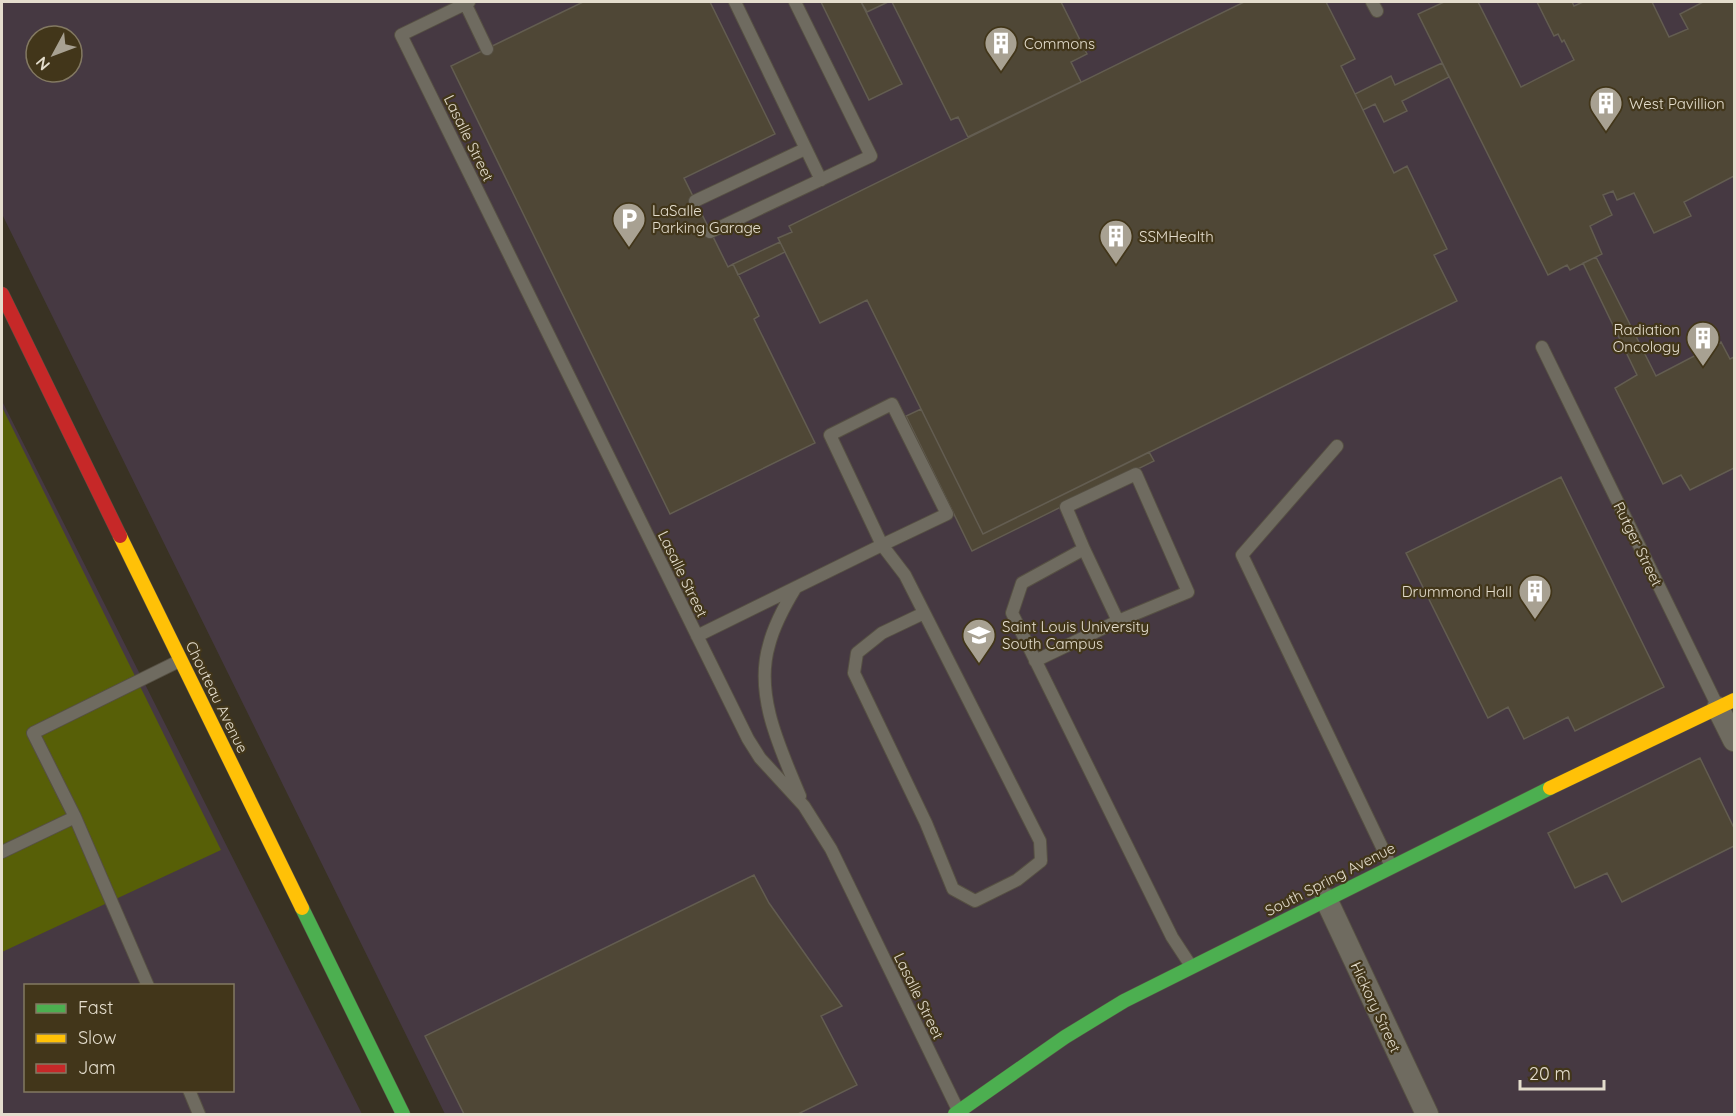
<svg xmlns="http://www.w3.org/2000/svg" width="1736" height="1116" font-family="Quicksand,sans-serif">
  <rect width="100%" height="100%" fill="#393223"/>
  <path fill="#463942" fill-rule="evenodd" d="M 2,2 L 1734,2 L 1734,1114 L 445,1114 L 2,214 ZM 36,36 L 72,36 L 72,72 L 36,72 Z
    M 2,401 L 362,1114 L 2,1114 ZM 26,986 L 232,986 L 232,1090 L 26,1090 Z"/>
  <path fill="#575f07" d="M 2,407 L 221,850 L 2,952 Z"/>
  <path fill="#4f4736" stroke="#635d51" stroke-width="1.5" d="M 583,2 L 710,2 L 775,134 L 684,178 L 728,267 L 733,264 L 759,316 L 754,319 L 815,443 L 670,514 L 451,66 Z
    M 821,2 L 861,2 L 902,84 L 869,100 Z
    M 861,2 L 888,2 L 867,12 Z
    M 892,2 L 1061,2 L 1087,54 L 1071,62 L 1081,82 L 968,137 L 958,117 L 951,120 Z
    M 1244,2 L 1326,2 L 1355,59 L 1341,66 L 1355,94 L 1394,173 L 1407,166 L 1447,249 L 1434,255 L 1457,301 L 983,534 L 867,300 L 820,323 L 778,238 L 792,232 L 789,226 Z
    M 1444,2 L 1478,2 L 1521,87 L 1574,60 L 1564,40 L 1562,42 L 1558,34 L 1554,36 L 1537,2 L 1572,2 L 1574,6 L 1583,2 L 1652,2 L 1669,37 L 1688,29 L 1680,14 L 1703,2 L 1734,2 L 1734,176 L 1684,202 L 1691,216 L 1654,233 L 1634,193 L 1617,200 L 1613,191 L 1603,195 L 1612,215 L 1590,226 L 1602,254 L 1570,270 L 1567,265 L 1548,275 L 1418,14 Z
    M 1442,63 L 1449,77 L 1402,101 L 1407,111 L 1384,122 L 1375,104 L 1363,110 L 1355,94 L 1391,76 L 1395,85 Z
    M 780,242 L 785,252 L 738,275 L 733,264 Z
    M 1596,257 L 1656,376 L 1721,342 L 1730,359 L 1734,357 L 1734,468 L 1690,490 L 1681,475 L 1663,484 L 1615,388 L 1637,375 L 1583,263 Z
    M 921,409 L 983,534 L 1149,452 L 1154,461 L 972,551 L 906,416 Z
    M 1561,477 L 1664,687 L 1575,731 L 1568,717 L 1524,739 L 1508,707 L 1488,718 L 1406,553 Z
    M 1700,758 L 1734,828 L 1734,846 L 1622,902 L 1607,873 L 1575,888 L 1548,833 Z
    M 754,875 L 769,903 L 842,1006 L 821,1016 L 857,1085 L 798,1114 L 464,1114 L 425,1036 Z"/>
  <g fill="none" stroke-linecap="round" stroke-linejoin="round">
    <defs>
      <path id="lane" d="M 469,2 L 401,35 L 748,739 L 760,758 L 804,806 L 831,849 L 959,1112
        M 735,2 L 821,180
        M 1372,2 L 1377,11
        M 465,3 L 487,49
        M 695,201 L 805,149
        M 710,232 L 871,156 L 795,2
        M 1542,347 L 1718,707
        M 892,404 L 947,514 L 882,545 L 830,435 Z
        M 1337,446 L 1242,555 L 1391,866
        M 1084,549 L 1118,621
        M 796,587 C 785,605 774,625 769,645 C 754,696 781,750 800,796
        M 697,636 L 882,545 L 905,575 L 1040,841 L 1041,861 L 1017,880 L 975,901 L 953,889 L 926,823 L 854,673 L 857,653 L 882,633 L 924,613
        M 1035,661 L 1118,621 L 1188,592 L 1136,474 L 1066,507 L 1084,549 L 1022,583 L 1012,613 L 1172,937 L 1191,966
        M 75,817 L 33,733 L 181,660
        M 2,852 L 75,817 L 148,986
        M 189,1090 L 199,1114"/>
      <path id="street" d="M 1718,708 L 1734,740
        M 1326,899 L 1427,1114"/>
      <path id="fast" d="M 302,908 L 403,1114
        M 955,1114 L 1065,1037 L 1124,1001 L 1550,788"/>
      <path id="slow" d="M 120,536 L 302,908
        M 1550,788 L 1734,700"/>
      <path id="jam" d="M 2,294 L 120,536"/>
    </defs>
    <use href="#lane" stroke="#565043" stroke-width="14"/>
    <use href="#street" stroke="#565043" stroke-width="24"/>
    <use href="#fast" stroke="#565043" stroke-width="15"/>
    <use href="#slow" stroke="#565043" stroke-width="15"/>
    <use href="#jam" stroke="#565043" stroke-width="15"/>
    <use href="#lane" stroke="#6f6b60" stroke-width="12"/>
    <use href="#street" stroke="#6f6b60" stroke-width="22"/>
    <use href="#fast" stroke="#4caf50" stroke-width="14"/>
    <use href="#slow" stroke="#ffc107" stroke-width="14"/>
    <use href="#jam" stroke="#c62828" stroke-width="14"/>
  </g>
  <defs>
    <symbol id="building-pin" viewBox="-11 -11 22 30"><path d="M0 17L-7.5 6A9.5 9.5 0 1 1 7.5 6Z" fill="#a8a192" stroke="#42361a"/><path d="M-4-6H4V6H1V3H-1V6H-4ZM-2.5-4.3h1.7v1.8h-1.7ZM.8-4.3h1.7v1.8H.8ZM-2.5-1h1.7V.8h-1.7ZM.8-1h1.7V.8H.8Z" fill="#fff"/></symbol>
    <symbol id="parking-pin" viewBox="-11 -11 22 30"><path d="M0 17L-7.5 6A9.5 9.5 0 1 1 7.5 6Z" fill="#a8a192" stroke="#42361a"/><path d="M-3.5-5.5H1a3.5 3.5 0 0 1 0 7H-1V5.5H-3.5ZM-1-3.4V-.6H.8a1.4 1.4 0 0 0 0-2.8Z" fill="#fff"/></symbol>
    <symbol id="university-pin" viewBox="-11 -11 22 30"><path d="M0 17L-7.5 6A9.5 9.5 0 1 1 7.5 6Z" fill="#a8a192" stroke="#42361a"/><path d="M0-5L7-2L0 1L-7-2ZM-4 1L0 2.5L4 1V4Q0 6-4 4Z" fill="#fff"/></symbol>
  </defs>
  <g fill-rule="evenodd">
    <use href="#building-pin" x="982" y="24" width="38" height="52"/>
    <use href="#building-pin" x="1587" y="84" width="38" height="52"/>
    <use href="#parking-pin" x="610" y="200" width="38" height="52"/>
    <use href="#building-pin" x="1097" y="217" width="38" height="52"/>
    <use href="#building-pin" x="1684" y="319" width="38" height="52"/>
    <use href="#building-pin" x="1516" y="572" width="38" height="52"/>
    <use href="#university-pin" x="960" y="616" width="38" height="52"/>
  </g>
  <g text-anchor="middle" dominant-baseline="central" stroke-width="4.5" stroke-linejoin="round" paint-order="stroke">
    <g font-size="15" fill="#e4ddcd" stroke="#42361a" text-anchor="start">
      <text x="1024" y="43">Commons</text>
      <text x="1629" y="103">West Pavillion</text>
      <text x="652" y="210">LaSalle<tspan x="652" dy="17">Parking Garage</tspan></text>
      <text x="1139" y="236">SSMHealth</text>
      <text x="1680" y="329" text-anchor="end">Radiation<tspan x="1680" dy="17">Oncology</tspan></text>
      <text x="1512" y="591" text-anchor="end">Drummond Hall</text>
      <text x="1002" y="626">Saint Louis University<tspan x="1002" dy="17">South Campus</tspan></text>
    </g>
    <g font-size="15" fill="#e4ddcd" stroke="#42361a">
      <text transform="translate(469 138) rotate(64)">Lasalle Street</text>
      <text transform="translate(1638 544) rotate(64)">Rutger Street</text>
      <text transform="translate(683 574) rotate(64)">Lasalle Street</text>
      <text transform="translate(217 697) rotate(64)">Chouteau Avenue</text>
      <text transform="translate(1330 879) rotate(-27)">South Spring Avenue</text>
      <text transform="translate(919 996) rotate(64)">Lasalle Street</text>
      <text transform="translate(1376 1007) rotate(65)">Hickory Street</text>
    </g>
  </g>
  <rect width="1736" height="1116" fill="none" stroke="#e4ddcd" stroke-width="6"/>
  <rect x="24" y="984" width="210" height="108" fill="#42361a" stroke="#837962" stroke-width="1.5"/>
  <rect x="36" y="1004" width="30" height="9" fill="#4caf50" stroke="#837962" stroke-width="1.5"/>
  <text x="78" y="1014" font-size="18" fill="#e4ddcd">Fast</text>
  <rect x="36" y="1034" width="30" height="9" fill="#ffc107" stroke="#837962" stroke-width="1.5"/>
  <text x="78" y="1044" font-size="18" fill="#e4ddcd">Slow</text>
  <rect x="36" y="1064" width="30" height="9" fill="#c62828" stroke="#837962" stroke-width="1.5"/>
  <text x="78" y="1074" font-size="18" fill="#e4ddcd">Jam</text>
  <g transform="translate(54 54) rotate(229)"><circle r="28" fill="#42361a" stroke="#837962" stroke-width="1.5"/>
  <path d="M0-4.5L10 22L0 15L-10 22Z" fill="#a8a192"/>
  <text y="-9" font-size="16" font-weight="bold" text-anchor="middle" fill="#e4ddcd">N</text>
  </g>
  <path d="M1520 1080v9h84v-9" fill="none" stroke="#e4ddcd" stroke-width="3"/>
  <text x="1529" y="1080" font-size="18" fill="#e4ddcd" stroke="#42361a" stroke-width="4.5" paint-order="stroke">20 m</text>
</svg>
